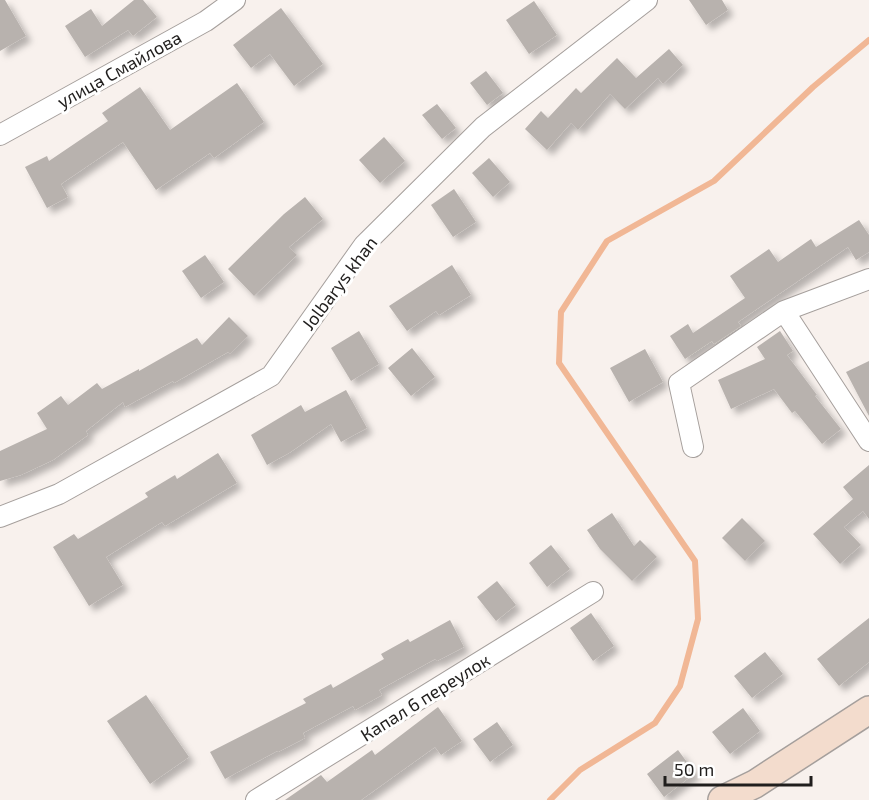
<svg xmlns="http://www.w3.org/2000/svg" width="869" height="800" font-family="'Exo 2',sans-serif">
  <defs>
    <filter id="shadow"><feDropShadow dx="5.5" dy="5.5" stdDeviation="3" flood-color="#0004"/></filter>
  </defs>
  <rect width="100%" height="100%" fill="#f8f1ed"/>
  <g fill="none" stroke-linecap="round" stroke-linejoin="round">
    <path stroke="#f1b795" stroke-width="6" d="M 550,800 L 580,770 L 655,723 L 680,686 L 698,619 L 695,561 L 559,363 L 561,312 L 607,241 L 714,181 L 813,87 L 869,40"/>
  </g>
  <path fill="#b8b2ae" filter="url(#shadow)" d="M 0,0 L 5,0 L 26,36 L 0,51 Z
    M 134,0 L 143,0 L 157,17 L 133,36 L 128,30 L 85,57 L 65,26 L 91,9 L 102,26 Z
    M 689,0 L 722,0 L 728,10 L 706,25 Z
    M 534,1 L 557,35 L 529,54 L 506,20 Z
    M 281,8 L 323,64 L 294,86 L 270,54 L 251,68 L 233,45 Z
    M 669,49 L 683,65 L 663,84 L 658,78 L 625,109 L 610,94 L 578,130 L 571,123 L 547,150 L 525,129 L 541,111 L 548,118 L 576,88 L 581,93 L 617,58 L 636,78 Z
    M 486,71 L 503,93 L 487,105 L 470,83 Z
    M 237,83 L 264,122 L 214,158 L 210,153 L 156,190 L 123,142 L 61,184 L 68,197 L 47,208 L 25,167 L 47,156 L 49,161 L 108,121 L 102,113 L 140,87 L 170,130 Z
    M 437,104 L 456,128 L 442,139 L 422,115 Z
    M 384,137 L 405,161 L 380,183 L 359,160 Z
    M 489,158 L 510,182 L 493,197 L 472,173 Z
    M 454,189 L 476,222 L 453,237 L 431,205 Z
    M 305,197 L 323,219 L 289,247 L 297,255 L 254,296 L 228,269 L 284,214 Z
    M 859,220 L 869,235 L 869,252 L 856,260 L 848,247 L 738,322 L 741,326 L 714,344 L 712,341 L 685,359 L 670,336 L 688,324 L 693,333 L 745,298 L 730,276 L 769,249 L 778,262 L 811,239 L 816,247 Z
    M 205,255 L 224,282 L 201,298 L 182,271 Z
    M 452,265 L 471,295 L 439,315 L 436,311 L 407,331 L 389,306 Z
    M 229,317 L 248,336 L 230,354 L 228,352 L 174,383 L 173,381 L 125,407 L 123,402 L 86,431 L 88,435 L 53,460 L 21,475 L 0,481 L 0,451 L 47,429 L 37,413 L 61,396 L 68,405 L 97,383 L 102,389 L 139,369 L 139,371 L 197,338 L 202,345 Z
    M 359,331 L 379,364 L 351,381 L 331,348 Z
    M 780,331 L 793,351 L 787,355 L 817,395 L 815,396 L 841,429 L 822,444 L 795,411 L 792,413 L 774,389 L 731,409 L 718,380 L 765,359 L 757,347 Z
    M 412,348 L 435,377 L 411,396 L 388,368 Z
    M 645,349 L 663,382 L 629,402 L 610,368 Z
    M 869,361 L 869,416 L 846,372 Z
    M 346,390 L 367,428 L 341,442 L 331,424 L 289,453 L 267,465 L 251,435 L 301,405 L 305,412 Z
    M 218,453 L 237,483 L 165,526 L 162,522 L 106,557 L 123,585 L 89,606 L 53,547 L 74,534 L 78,539 L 148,497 L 145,493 L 175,475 L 177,479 Z
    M 869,465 L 869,519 L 863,511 L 844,527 L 861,545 L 840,564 L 813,534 L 853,499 L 843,487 Z
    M 612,513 L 634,546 L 640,540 L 657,557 L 632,581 L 600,549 L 587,530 Z
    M 742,518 L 765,541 L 745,561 L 722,538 Z
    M 551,545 L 570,569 L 547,587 L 529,563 Z
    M 497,581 L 516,605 L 496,621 L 477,597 Z
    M 591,613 L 614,646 L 593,661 L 570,628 Z
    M 869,618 L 869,662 L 839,686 L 817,659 Z
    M 450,620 L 464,647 L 437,661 L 435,659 L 379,690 L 382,695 L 355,710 L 353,706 L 303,733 L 305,738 L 278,752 L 277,751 L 225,779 L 210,752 L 306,703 L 303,699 L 331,684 L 333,688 L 384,659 L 381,654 L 408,639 L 410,642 Z
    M 765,652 L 783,674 L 752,698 L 734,676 Z
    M 146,695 L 189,757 L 150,784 L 107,721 Z
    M 438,707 L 462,741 L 441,755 L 435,747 L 361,800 L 285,800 L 321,775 L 327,782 L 372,750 L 375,755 Z
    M 743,708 L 760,731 L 730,754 L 712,732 Z
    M 497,722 L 513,745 L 490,762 L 473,739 Z
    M 678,750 L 695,773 L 664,797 L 647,774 Z"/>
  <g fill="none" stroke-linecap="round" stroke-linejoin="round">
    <defs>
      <path id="street" d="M 0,135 L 206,21 L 235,0
        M 784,311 L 869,441
        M 693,447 L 679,383 L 784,311 L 869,279
        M 0,517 L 59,494 L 271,376 L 364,245 L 483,127 L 647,0
        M 256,800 L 593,592"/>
      <path id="secondary" d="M 722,800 L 755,784 L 869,710"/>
    </defs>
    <use href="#street" stroke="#a59f9c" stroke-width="22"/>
    <use href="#secondary" stroke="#a59f9c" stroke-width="30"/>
    <use href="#street" stroke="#fff" stroke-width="20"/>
    <use href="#secondary" stroke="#f3dccd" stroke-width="27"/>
  </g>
  <g text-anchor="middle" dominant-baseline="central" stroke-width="6" stroke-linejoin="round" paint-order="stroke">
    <g font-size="18" fill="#201e1d" stroke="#fff">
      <text transform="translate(119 69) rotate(-29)">улица Смайлова</text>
      <text transform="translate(339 283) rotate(-53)">Jolbarys khan</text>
      <text transform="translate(425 697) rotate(-32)">Капал 6 переулок</text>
    </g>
  </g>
  <path d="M665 776v9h146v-9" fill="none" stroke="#201e1d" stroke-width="3"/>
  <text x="674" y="776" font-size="18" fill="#201e1d" stroke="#ffffff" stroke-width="4.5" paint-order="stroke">50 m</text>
</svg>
